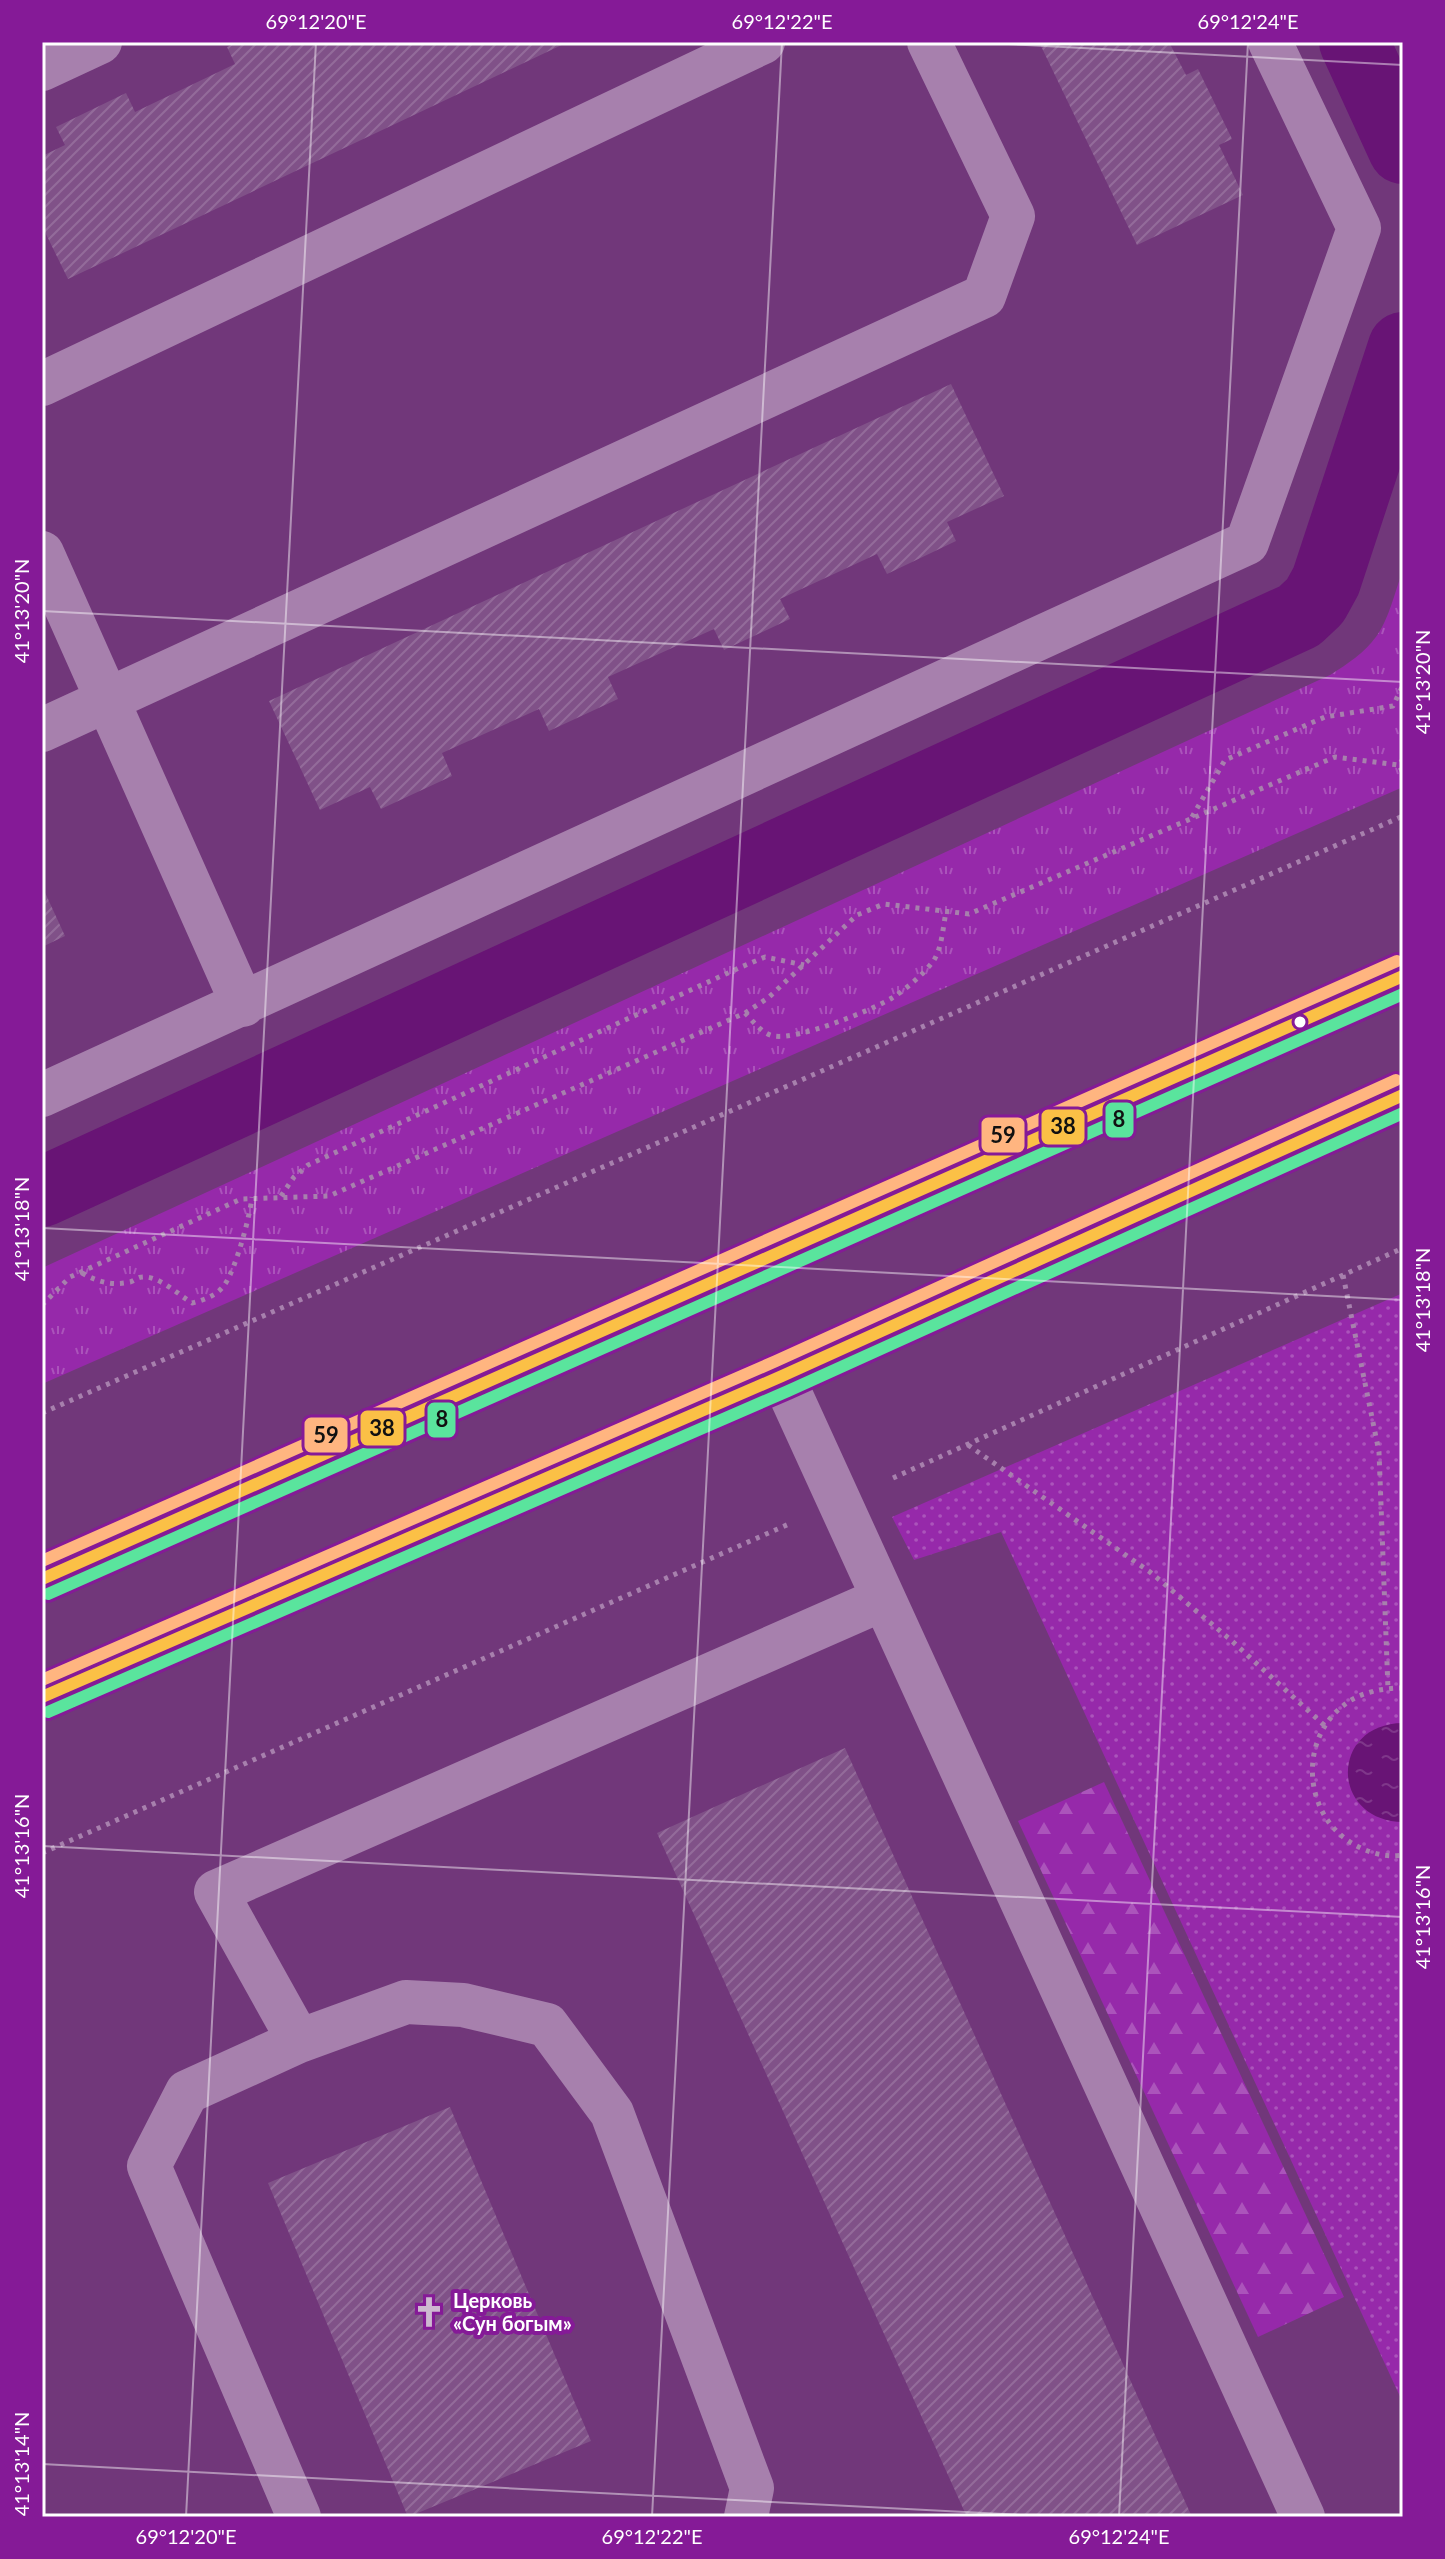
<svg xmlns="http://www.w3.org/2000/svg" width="1445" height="2559" font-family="Lato,sans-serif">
  <defs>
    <pattern id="grass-tufts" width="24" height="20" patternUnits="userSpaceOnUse" patternTransform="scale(2)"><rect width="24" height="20" fill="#9629aa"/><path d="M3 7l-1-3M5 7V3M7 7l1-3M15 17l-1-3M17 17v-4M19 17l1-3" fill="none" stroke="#ab54bb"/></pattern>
    <pattern id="forest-firs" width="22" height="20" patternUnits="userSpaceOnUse" patternTransform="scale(2)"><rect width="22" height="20" fill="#9629aa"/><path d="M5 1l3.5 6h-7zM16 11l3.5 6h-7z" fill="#ab54bb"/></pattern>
    <pattern id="park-dots" width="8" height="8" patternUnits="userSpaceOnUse" patternTransform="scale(2)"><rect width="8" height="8" fill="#9629aa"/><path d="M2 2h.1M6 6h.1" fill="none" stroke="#ab54bb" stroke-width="1.8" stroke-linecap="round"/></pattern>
    <pattern id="water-ripples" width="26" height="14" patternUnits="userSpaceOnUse" patternTransform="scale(2)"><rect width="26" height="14" fill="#681475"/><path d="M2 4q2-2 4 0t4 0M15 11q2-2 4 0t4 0" fill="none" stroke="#7f378a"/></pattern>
    <pattern id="building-hatch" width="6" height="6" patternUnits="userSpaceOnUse" patternTransform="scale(2)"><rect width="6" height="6" fill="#805188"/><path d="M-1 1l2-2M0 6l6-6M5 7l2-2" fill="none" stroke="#936b9a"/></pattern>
  </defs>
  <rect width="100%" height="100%" fill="#71377a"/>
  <path fill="url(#grass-tufts)" d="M 1403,569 L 1403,787 L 42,1384 L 42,1268 L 1330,675 C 1384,642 1384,627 1403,569 Z"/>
  <path fill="url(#forest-firs)" d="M 1104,1782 L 1344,2297 L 1258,2337 L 1018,1821 Z"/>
  <path fill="url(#park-dots)" d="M 1403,1293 L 1403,2403 L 1001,1532 L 914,1560 L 892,1517 Z"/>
  <path fill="url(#water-ripples)" d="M 1403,1723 L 1403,1822 C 1330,1821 1329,1724 1403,1723 Z"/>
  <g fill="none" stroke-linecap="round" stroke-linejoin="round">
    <path stroke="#681475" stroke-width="70" d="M 1354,42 L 1403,149
      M 42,1192 L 1299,616 L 1315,601 L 1326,581 L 1403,347"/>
  </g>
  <path fill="url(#building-hatch)" d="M 238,42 L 568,42 L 68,279 L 42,226 L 42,156 L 65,145 L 56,127 L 126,93 L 135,112 L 235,64 L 227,47 Z
    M 1039,42 L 1169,42 L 1186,75 L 1198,69 L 1232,139 L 1219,145 L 1243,195 L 1137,245 Z
    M 951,384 L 1004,496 L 947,522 L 956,541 L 887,574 L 877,554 L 780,599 L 790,619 L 724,650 L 714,629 L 608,677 L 618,699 L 549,731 L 539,709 L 442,753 L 452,776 L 381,809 L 370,787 L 320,810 L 269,701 Z
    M 42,886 L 65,936 L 42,947 Z
    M 845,1748 L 1192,2517 L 967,2517 L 657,1833 Z
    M 450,2107 L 591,2441 L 408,2517 L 268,2183 Z"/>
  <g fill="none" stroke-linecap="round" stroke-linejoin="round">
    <path stroke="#a780ad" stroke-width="5" stroke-dasharray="4 6" stroke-linecap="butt" d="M 1403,759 L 1399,765 L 1403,773
      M 1192,817 L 1225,760 L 1325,717 L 1393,706 L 1403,685
      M 745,1013 C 753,1021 762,1034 774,1036 C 798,1040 870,1011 892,998 C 906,989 924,974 934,960 C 942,947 943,927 946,912
      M 281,1196 L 294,1177 L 308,1165 L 741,967 L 765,957 L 804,965
      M 82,1273 C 98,1282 112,1286 130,1282 C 134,1281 138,1277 142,1277 C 158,1275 179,1295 192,1303 C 204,1300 218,1295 225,1284 C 236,1268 250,1216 252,1197
      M 1343,1275 L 1379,1452 L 1388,1689
      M 42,1305 L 70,1277 L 241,1199 L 329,1196 L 745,1013 L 768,998 L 857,915 L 884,904 L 969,914 L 1335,757 L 1399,765
      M 42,1413 L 1403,816
      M 968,1445 L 1150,1572 L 1232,1641 L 1325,1726
      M 893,1478 L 1403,1248
      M 1403,1688 C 1383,1688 1360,1692 1344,1705 C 1299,1739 1303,1812 1350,1842 C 1366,1852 1384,1858 1403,1855
      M 42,1853 L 789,1524"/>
    <path stroke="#a780ad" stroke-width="44" d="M 42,69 L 100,42
      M 42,384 L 763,42
      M 42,553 L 243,1005
      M 42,730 L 984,296 L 1013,216 L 929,42
      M 42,1095 L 1247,543 L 1359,228 L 1270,42
      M 782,1376 L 1303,2517
      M 299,2041 L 216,1892 L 883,1599
      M 299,2517 L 149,2166 L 187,2092 L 299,2041 L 406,2002 L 463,2005 L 547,2025 L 612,2113 L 752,2488 L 746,2517"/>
    <path stroke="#a47eab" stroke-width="44" d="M 42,1579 L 1403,976
      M 42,1697 L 782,1376 L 1403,1095"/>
    <defs>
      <path id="bus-1" d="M 42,1579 L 1403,976
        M 42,1697 L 782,1376 L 1403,1095"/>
      <path id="bus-2" d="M 48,1594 L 1403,994
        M 48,1712 L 788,1391 L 1403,1113"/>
      <path id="bus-3" d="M 42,1561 L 1397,961
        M 42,1680 L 776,1361 L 1396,1080"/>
    </defs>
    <use href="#bus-1" stroke="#851a97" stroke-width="18"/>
    <use href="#bus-2" stroke="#851a97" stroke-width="18"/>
    <use href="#bus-3" stroke="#851a97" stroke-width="18"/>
    <use href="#bus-1" stroke="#fbc046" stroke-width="12"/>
    <use href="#bus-2" stroke="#5ae49d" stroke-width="12"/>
    <use href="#bus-3" stroke="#ffb580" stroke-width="12"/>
  </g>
  <path fill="none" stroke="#fff" stroke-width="2" stroke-opacity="0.45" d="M 971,42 L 1403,65M 42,611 L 1403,682M 42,1228 L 1403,1300M 42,1846 L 1403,1917M 42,2464 L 1060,2517M 186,2517 L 316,42M 652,2517 L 782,42M 1119,2517 L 1248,42"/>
  <defs>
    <symbol id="church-bare" viewBox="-9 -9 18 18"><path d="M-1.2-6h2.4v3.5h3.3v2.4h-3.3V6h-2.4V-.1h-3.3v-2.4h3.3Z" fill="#cdb9d0" stroke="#851a97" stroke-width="2.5" paint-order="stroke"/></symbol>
  </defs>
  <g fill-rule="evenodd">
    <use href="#church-bare" x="407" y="2290" width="44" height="44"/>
  </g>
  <circle fill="#fff" stroke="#851a97" stroke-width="3" cx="1300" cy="1022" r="7"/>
  <g text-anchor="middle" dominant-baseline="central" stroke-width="8" stroke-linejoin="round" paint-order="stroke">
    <g font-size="20" font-weight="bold" fill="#fff" stroke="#851a97" text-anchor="start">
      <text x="453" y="2300">Церковь<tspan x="453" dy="23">«Сун богым»</tspan></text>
    </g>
  </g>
  <g stroke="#851a97" stroke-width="3">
    <rect x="1104" y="1101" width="31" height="38" rx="8" fill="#5ae49d"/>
    <rect x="1040" y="1108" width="46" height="38" rx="8" fill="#fbc046"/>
    <rect x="980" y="1116" width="46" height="38" rx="8" fill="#ffb580"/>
    <rect x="426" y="1401" width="31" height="38" rx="8" fill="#5ae49d"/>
    <rect x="359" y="1409" width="46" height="38" rx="8" fill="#fbc046"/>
    <rect x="303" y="1416" width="46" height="38" rx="8" fill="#ffb580"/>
  </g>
  <g font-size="22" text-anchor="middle" font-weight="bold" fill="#111">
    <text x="1119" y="1127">8</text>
    <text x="1063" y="1134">38</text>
    <text x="1003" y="1143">59</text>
    <text x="442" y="1427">8</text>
    <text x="382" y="1436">38</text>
    <text x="326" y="1443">59</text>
  </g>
  <rect width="1445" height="2559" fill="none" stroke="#851a97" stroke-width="88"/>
  <rect x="44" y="44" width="1357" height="2471" fill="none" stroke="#fff" stroke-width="3"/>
  <g font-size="20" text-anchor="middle" fill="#fff">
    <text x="316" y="29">69°12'20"E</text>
    <text x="782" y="29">69°12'22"E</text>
    <text x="1248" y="29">69°12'24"E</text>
    <text transform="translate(22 611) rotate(-90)" y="7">41°13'20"N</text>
    <text transform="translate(1423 682) rotate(-90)" y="7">41°13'20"N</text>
    <text transform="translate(22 1229) rotate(-90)" y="7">41°13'18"N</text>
    <text transform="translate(1423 1300) rotate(-90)" y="7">41°13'18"N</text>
    <text transform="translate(22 1846) rotate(-90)" y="7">41°13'16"N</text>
    <text transform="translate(1423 1917) rotate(-90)" y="7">41°13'16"N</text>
    <text transform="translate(22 2464) rotate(-90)" y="7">41°13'14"N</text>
    <text x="186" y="2544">69°12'20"E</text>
    <text x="652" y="2544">69°12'22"E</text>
    <text x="1119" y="2544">69°12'24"E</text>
  </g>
</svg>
